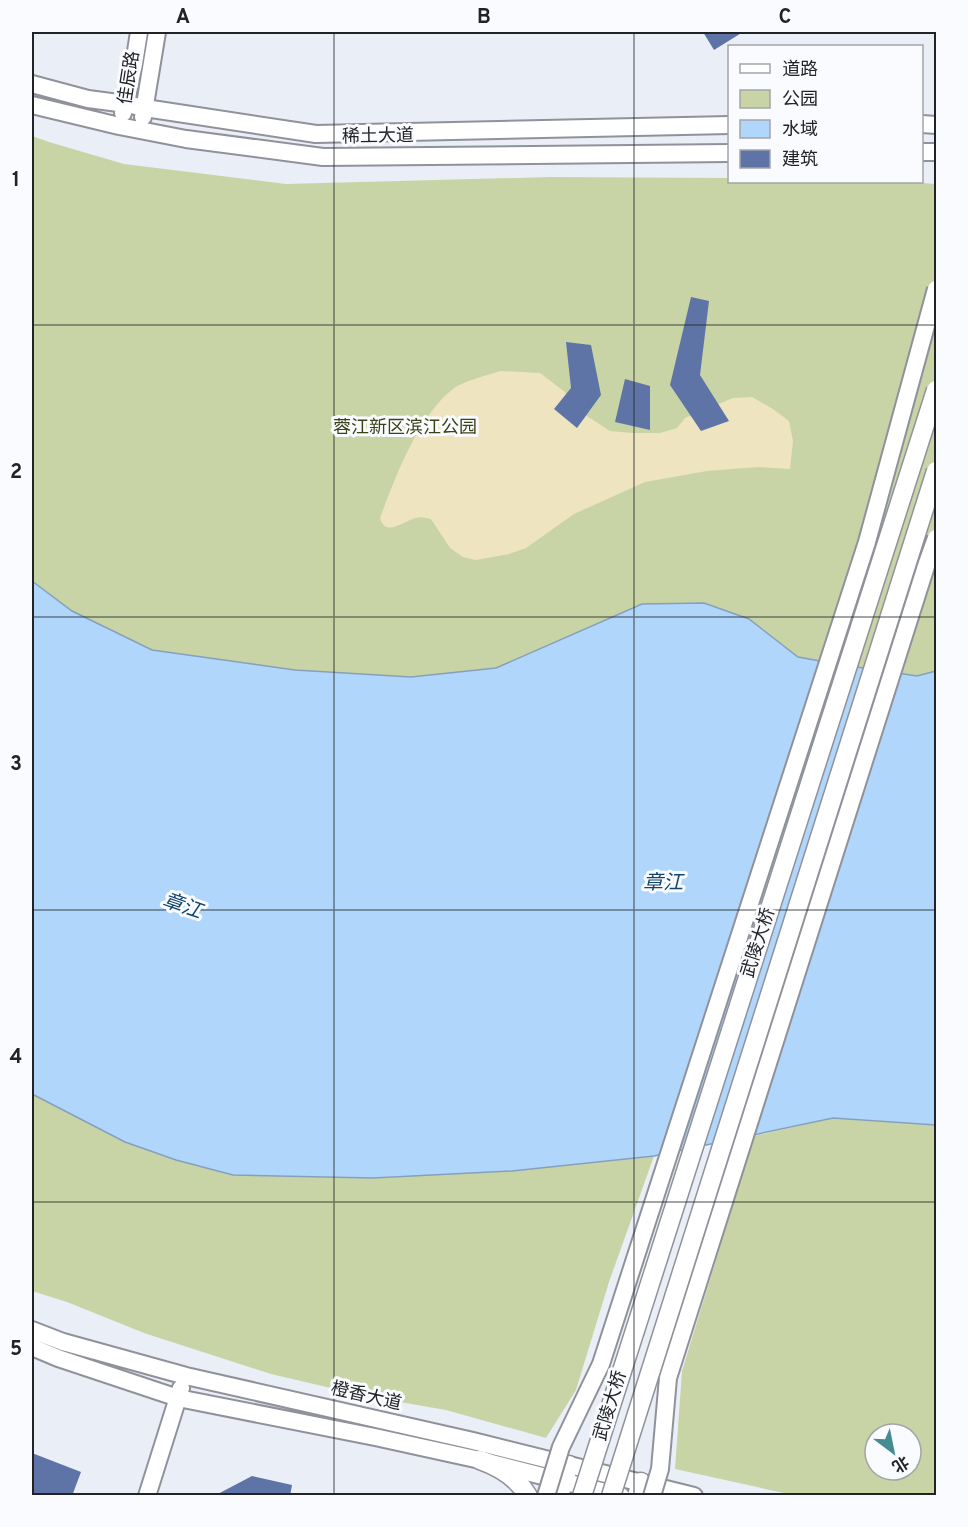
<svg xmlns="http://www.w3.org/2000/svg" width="968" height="1527" font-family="Overpass,'Noto Sans SC',sans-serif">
  <rect width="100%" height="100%" fill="#eaeef6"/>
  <path fill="#c8d4a6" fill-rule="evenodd" d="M 32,136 L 49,142 L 124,164 L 286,184 L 551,177 L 729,178 L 730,182 L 910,182 L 936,184 L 936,671 L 917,676 L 837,664 L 798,657 L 749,619 L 704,603 L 642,604 L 496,668 L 411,677 L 295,670 L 152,650 L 72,611 L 32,581 Z
    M 32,1094 L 125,1142 L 176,1160 L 233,1175 L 373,1178 L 512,1171 L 654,1156 L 609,1282 L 576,1390 L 546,1438 L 446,1410 L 365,1396 L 271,1374 L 144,1333 L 67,1302 L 32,1291 Z
    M 833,1118 L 936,1125 L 936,1495 L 793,1495 L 675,1469 L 682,1371 L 754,1136 ZM 875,1434 L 911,1434 L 911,1470 L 875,1470 Z"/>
  <path fill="#eee4bf" d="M 501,371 L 540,373 L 565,392 L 570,405 L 610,431 L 632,433 L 660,433 L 677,428 L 685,418 L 733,398 L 752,397 L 773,409 L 789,421 L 793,441 L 790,469 L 758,467 L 707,471 L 645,482 L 574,514 L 526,548 L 509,554 L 476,560 L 463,557 L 450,548 L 431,519 C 426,518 421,516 416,518 C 403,521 386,538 380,518 C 395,478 418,416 453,389 C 463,381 488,375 501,371 Z"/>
  <path fill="#b0d6fc" stroke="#85a0bc" stroke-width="1.5" d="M 32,581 L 72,611 L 152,650 L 295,670 L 411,677 L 496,668 L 642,604 L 704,603 L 749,619 L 798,657 L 837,664 L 917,676 L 936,671 L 936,1125 L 833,1118 L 654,1156 L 512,1171 L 373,1178 L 233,1175 L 176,1160 L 125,1142 L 32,1094 Z"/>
  <path fill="#5f74a6" d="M 703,32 L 743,32 L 714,50 Z
    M 691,297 L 709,301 L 700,375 L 729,421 L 701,431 L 670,385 Z
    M 566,342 L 591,345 L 601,395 L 577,428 L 554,409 L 571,388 Z
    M 625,379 L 650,386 L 650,430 L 615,422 Z
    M 32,1453 L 81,1472 L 72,1496 L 32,1496 Z
    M 252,1476 L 292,1485 L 290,1496 L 214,1496 Z"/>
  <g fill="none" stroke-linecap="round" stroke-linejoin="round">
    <defs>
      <path id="secondary" d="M 32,84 L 88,99 L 126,104 L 145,108 L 316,134 L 730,125
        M 32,105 L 119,126 L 186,139 L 323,157 L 730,153
        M 123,113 L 134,64 L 139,32
        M 143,117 L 157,32
        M 922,124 L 936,125
        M 922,152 L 936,152
        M 32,1330 L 63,1342 L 186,1376 L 473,1441 L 694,1496
        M 32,1347 L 58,1358 L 178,1398 L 375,1437 L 480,1460 L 621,1496
        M 147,1496 L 181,1388"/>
      <path id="primary" d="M 480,1460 C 500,1467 517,1477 528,1496
        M 559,1496 L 569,1465
        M 637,1496 L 641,1482"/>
    </defs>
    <use href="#secondary" stroke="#8f929a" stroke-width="20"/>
    <use href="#primary" stroke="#8f929a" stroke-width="21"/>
    <use href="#secondary" stroke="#fff" stroke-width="16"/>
    <use href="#primary" stroke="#fff" stroke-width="18"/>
    <defs>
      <path id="secondary-bridge" d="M 546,1496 L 561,1447 L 601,1364 L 867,542 L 936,289
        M 652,1496 L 660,1469 L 668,1378 L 927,563 L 936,538"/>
      <path id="primary-bridge" d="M 582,1496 L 936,390
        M 611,1496 L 936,471"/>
    </defs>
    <use href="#secondary-bridge" stroke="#8f929a" stroke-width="20" stroke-linecap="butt"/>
    <use href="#primary-bridge" stroke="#8f929a" stroke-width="21" stroke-linecap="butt"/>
    <use href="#secondary-bridge" stroke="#fff" stroke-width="16"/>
    <use href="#primary-bridge" stroke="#fff" stroke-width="18"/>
  </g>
  <path fill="none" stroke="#212326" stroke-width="1.5" stroke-opacity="0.55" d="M 334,32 L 334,1496M 634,32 L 634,1496M 32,325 L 936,325M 32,617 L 936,617M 32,910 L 936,910M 32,1202 L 936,1202"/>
  <g text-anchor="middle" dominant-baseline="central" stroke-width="6" stroke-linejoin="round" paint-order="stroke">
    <g font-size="18" fill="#212326" stroke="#fafbff">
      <text transform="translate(130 78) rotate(-81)">佳辰路</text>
      <text transform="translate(378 137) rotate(-1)">稀土大道</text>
      <text transform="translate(759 943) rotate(-72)">武陵大桥</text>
      <text transform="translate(366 1397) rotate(13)">橙香大道</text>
      <text transform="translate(611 1406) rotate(-73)">武陵大桥</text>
    </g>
    <g font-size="18" fill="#3a4316" stroke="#fafbff">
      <text x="405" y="428">蓉江新区滨江公园</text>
    </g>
    <g font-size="20" font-style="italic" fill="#114670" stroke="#fafbff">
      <text x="663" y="884">章江</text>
      <text transform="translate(182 907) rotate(19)">章江</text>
    </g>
  </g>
  <rect width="968" height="1527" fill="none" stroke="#fafbff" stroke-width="66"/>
  <rect x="728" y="45" width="195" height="138" fill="#fafbff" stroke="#a3a5a8" stroke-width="1.5"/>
  <rect x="740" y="64" width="30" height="9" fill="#ffffff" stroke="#a3a5a8" stroke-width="1.5"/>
  <text x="782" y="75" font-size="18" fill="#212326">道路</text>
  <rect x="740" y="90" width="30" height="18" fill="#c8d4a6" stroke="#a3a5a8" stroke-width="1.5"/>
  <text x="782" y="105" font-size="18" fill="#212326">公园</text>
  <rect x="740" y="120" width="30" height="18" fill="#b0d6fc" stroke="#a3a5a8" stroke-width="1.5"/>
  <text x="782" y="135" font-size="18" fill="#212326">水域</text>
  <rect x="740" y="150" width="30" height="18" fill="#5f74a6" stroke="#a3a5a8" stroke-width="1.5"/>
  <text x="782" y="165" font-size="18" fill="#212326">建筑</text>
  <g transform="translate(893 1452) rotate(148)"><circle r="28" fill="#fafbff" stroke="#a3a5a8" stroke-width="1.5"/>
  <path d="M0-4.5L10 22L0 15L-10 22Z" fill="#448c92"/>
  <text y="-9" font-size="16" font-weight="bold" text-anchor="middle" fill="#212326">北</text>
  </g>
  <rect x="33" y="33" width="902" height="1461" fill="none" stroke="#212326" stroke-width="2"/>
  <g font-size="20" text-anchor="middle" font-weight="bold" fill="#212326">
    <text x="183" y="23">A</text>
    <text x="484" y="23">B</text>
    <text x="785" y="23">C</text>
    <text x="16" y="186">1</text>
    <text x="16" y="478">2</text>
    <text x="16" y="770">3</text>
    <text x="16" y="1063">4</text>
    <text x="16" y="1355">5</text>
  </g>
</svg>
